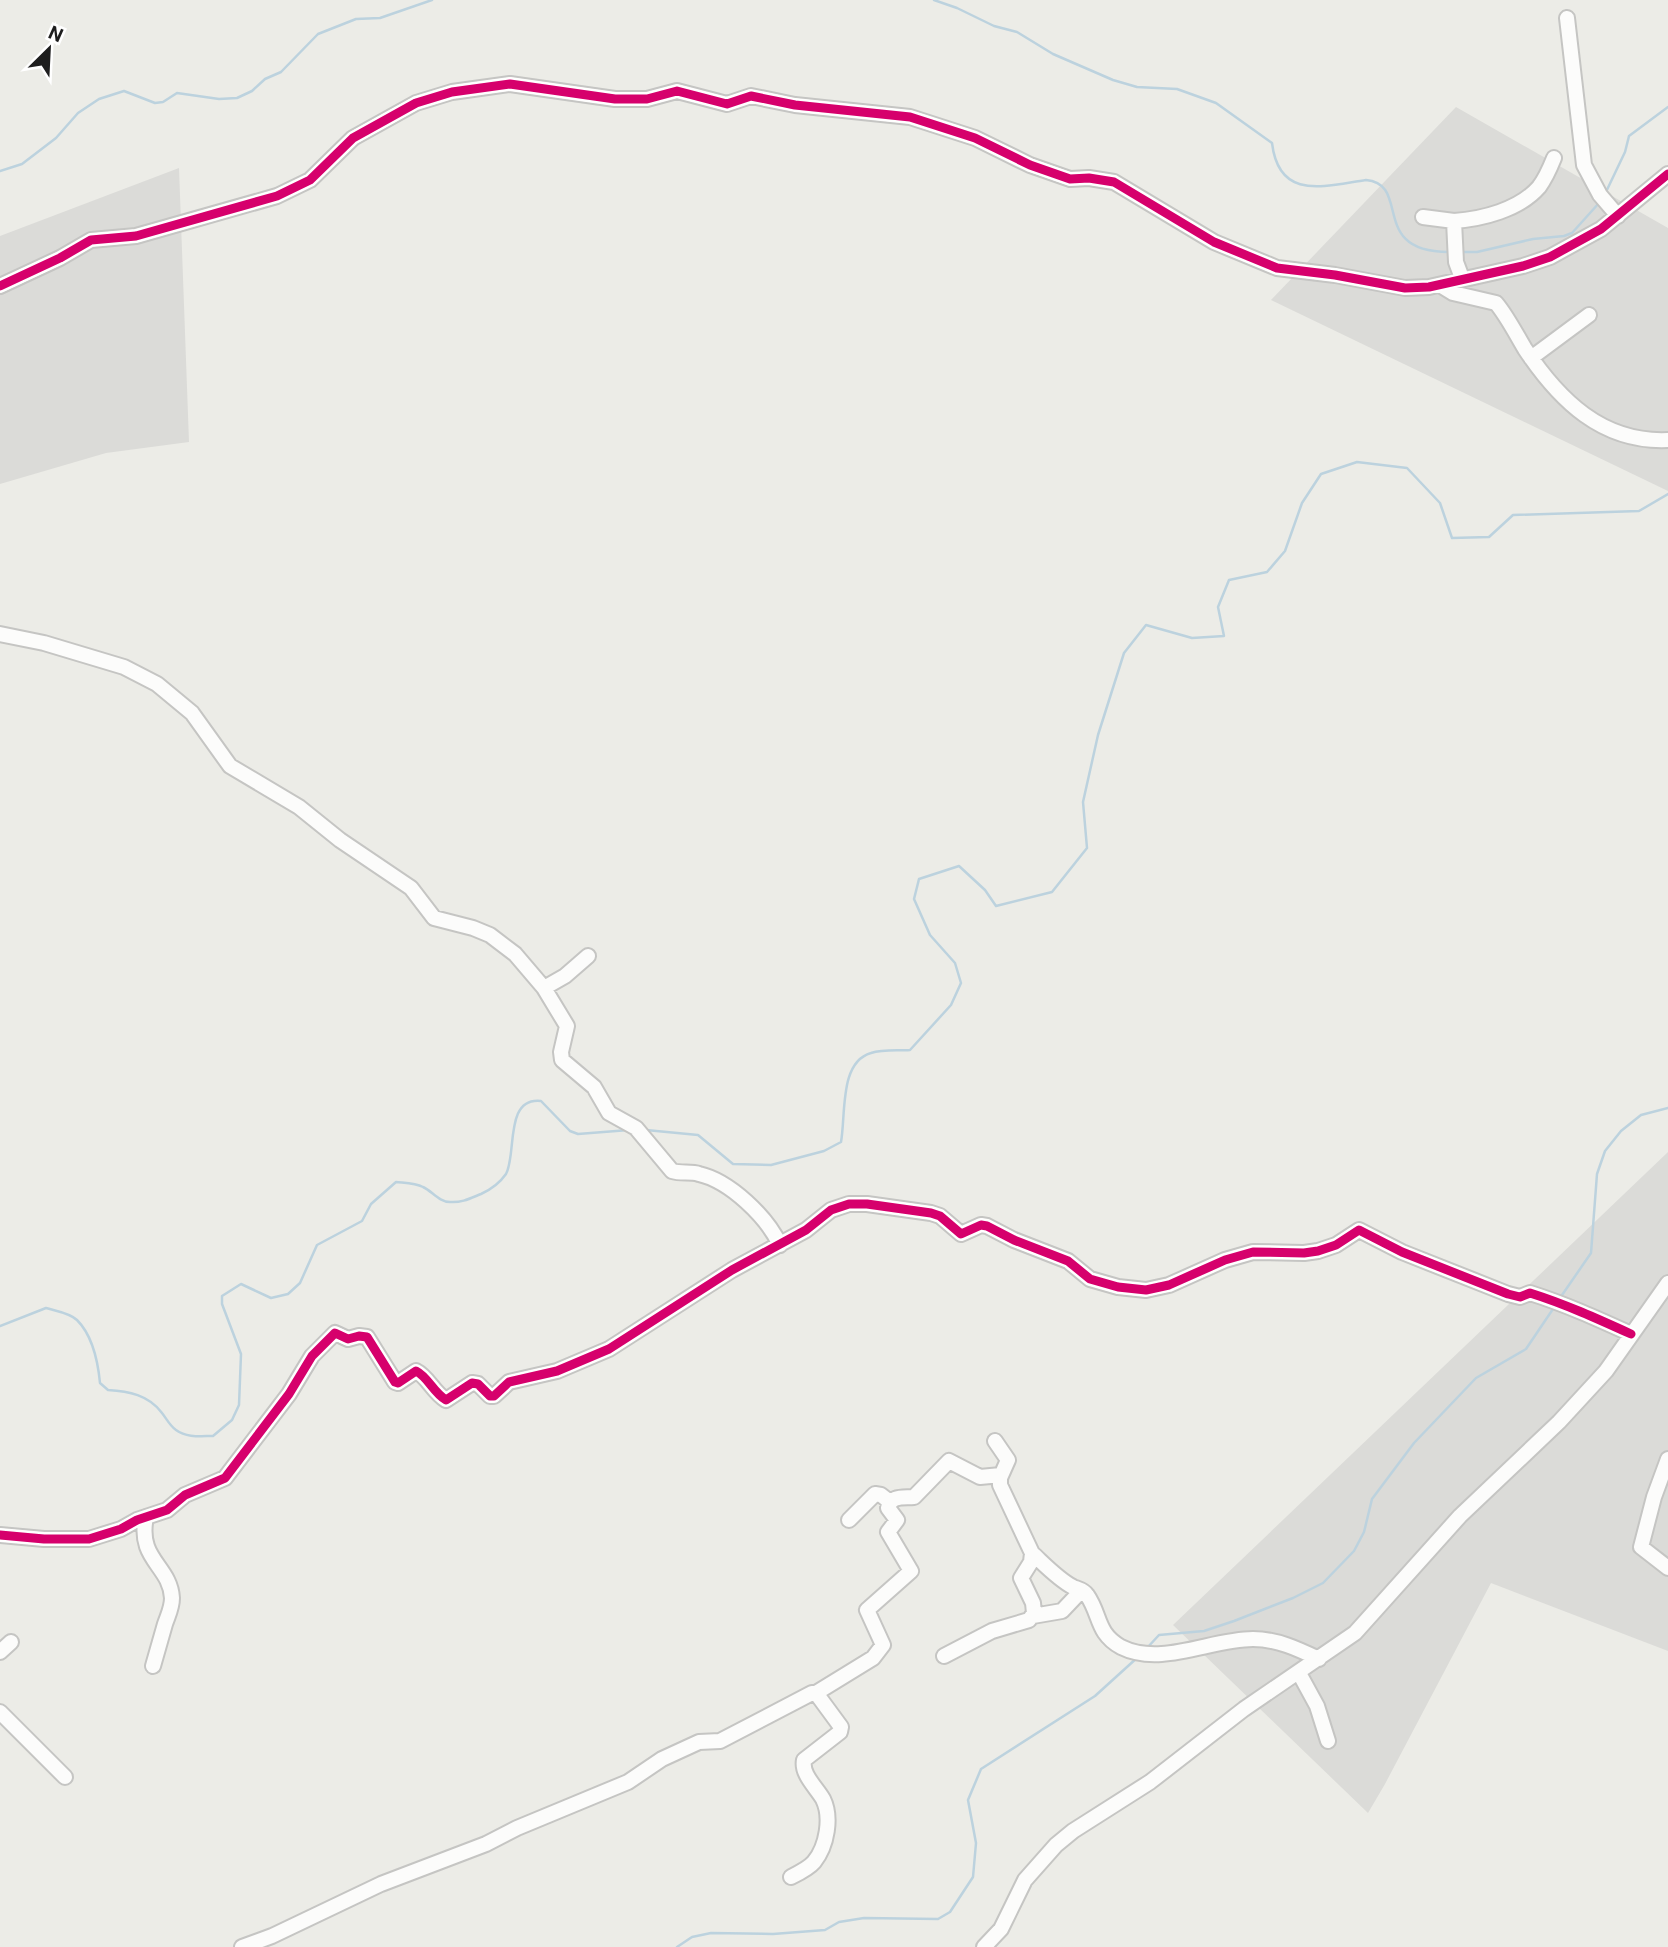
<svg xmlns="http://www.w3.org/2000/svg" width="1668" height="1947" font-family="Roboto,sans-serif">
  <rect width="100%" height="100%" fill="#ecece7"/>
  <path fill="#dbdbd8" d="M 1456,107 L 1668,228 L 1668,491 L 1271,300 Z
    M 179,168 L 189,442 L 106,453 L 0,484 L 0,236 Z
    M 1668,1152 L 1668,1651 L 1491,1583 L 1385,1784 L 1368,1813 L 1173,1625 Z"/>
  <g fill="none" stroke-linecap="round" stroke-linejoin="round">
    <path stroke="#bcd2de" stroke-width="2.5" d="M 934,0 L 957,8 L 994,26 L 1017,32 L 1053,54 L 1113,80 L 1137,87 L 1177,89 L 1216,103 L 1272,143 C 1279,201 1324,186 1366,180 C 1412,184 1368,253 1450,252
      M 0,171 L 22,164 L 56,138 L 78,113 L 99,99 L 124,91 L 155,103 L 163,102 L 177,93 L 219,99 L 237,98 L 252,91 L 265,79 L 281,72 L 318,34 L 356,19 L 380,18 L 432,0
      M 1605,194 L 1625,152 L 1629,136 L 1668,107
      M 1460,252 L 1477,252 L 1533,239 L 1564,236 L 1572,233 L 1599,203
      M 646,1130 L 698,1135 L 733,1164 L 771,1165 L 824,1151 L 841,1142 C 846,1115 839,1062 871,1053 C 883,1049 898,1051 910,1050 L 951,1005 L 961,983 L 955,963 L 930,935 L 914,899 L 919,879 L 959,866 L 985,890 L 996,906 L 1052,892 L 1087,848 L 1083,802 L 1098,735 L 1124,653 L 1146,625 L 1192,638 L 1224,636 L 1218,607 L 1229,580 L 1267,572 L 1285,551 L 1302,503 L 1321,474 L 1357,462 L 1407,468 L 1440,503 L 1452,538 L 1489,537 L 1513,515 L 1639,511 L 1668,494
      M 1560,1298 L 1591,1253 L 1597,1174 L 1605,1151 L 1621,1131 L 1641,1115 L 1668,1108
      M 0,1326 L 46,1308 C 56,1311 70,1313 77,1320 C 93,1336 98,1362 100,1383 L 108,1390 C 128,1391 149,1395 162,1413 C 166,1418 170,1426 176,1430 C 187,1438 201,1436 213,1436 L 232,1420 L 239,1405 L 241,1354 L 222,1304 L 222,1296 L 241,1284 L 271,1298 L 288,1294 L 300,1283 L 317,1245 L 362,1221 L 371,1204 L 396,1182 C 404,1183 415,1183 423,1187 C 432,1191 439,1202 450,1202 C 462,1203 471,1198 481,1194 C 492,1189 499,1184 506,1174 C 517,1154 504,1097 541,1101 L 570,1131 L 578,1134 L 629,1130
      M 1147,1648 L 1159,1635 L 1204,1631 L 1234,1621 L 1293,1598 L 1323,1583 L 1354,1551 L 1364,1532 L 1372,1499 L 1414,1443 L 1476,1378 L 1526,1349 L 1555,1306
      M 677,1947 L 692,1937 L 711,1933 L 773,1934 L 825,1930 L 839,1922 L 864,1918 L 938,1919 L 950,1912 L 973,1877 L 976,1843 L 968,1800 L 981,1769 L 1095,1696 L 1138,1657"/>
    <defs>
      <path id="minor" d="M 1567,18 L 1584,165 L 1600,195 L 1618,216
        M 1423,217 L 1454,221
        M 1462,278 L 1456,262 L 1454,221 C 1482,219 1519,210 1539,187 C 1545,179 1550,168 1554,158
        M 1440,285 L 1453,293 L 1496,303 C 1507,316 1516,334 1525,349 C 1559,400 1602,443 1668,440
        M 0,286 L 60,258 L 91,240 L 136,236 L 277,196 L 310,180 L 353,138 L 416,103 L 452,92 L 510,84 L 615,99 L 647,99 L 677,91 L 727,104 L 751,96 L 795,105 L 910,117 L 975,138 L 1030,165 L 1070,179 L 1089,178 L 1114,182 L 1214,242 L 1277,268 L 1335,275 L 1405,288 L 1429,287 L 1523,266 L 1550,257 L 1601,229 L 1668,174
        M 1531,358 L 1589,315
        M 0,634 L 44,643 L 124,667 L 157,684 L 192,713 L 230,766 L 299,807 L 340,840 L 411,888 L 434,918 L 473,928 L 490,935 L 515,954 L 544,988 L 567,1026 L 561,1052 L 562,1060 L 594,1087 L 609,1113 L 636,1128 L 672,1171 C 681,1174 691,1171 699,1174 C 730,1181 767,1217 780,1245
        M 544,988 L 565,976 L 588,956
        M 1668,1459 L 1654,1497 L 1641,1547 L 1668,1568
        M 146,1517 C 137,1560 170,1565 172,1598 C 172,1608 168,1615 165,1624 C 161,1638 157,1652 153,1666
        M 849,1520 L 875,1494 L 881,1495 L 890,1502
        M 0,1535 L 44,1539 L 89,1539 L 121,1529 L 137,1520 L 167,1510 L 185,1495 L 225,1478 L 289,1394 L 312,1356 L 335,1333 L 348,1339 L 359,1336 L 367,1337 L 395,1382 L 398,1383 L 416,1371 C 428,1377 433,1392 446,1400 L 472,1383 L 478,1384 L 490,1396 L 494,1396 L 509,1382 L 557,1371 L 609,1349 L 732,1270 L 806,1230 L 831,1210 L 849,1204 L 867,1204 L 931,1213 L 940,1216 L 961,1234 L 981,1225 L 987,1226 L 1014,1240 L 1068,1261 L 1090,1279 L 1118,1287 L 1146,1290 L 1169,1285 L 1225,1260 L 1253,1252 L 1304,1253 L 1318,1251 L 1336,1245 L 1359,1230 L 1402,1252 L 1508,1294 L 1520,1297 L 1530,1293 C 1565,1304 1598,1319 1631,1334
        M 1032,1553 C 1045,1565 1058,1579 1073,1587 C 1078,1589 1084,1590 1087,1595 C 1101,1615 1096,1633 1121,1647 C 1161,1667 1211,1639 1253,1639 C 1277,1639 1298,1649 1319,1659
        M 1033,1616 L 1062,1611 L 1081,1591
        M 0,1652 L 11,1642
        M 944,1656 L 992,1631 L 1029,1620 L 1034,1613 L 1033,1603 L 1021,1578 L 1031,1562 L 1032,1553 L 1000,1485 L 1000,1478 L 1008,1460 L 995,1441
        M 1299,1673 L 1317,1706 L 1328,1741
        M 816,1693 L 873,1658 L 883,1645 L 867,1610 L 911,1571 L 888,1532 L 897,1520 L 888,1508 C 891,1495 903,1498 914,1497 L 949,1461 L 980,1477 L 1001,1475
        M 0,1712 L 65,1777
        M 242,1947 L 272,1936 L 381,1884 L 486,1844 L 517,1828 L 628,1782 L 662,1759 L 699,1742 L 720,1741 L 812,1693 L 816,1693 L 841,1727 L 840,1732 L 804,1760 C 801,1774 816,1787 823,1799 C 832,1817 827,1846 814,1862 C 809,1868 799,1873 791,1877
        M 984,1947 L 1001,1929 L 1025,1880 L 1056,1845 L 1073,1831 L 1150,1782 L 1244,1709 L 1355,1633 L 1460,1516 L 1559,1422 L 1606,1371 L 1668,1283"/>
    </defs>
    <use href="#minor" stroke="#c5c5c3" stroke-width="18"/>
    <use href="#minor" stroke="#fcfcfb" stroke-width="14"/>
    <defs>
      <path id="cycleway" d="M 0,286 L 60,258 L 91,240 L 136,236 L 277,196 L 310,180 L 353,138 L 416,103 L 452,92 L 510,84 L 615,99 L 647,99 L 677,91 L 727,104 L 751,96 L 795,105 L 910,117 L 975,138 L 1030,165 L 1070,179 L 1089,178 L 1114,182 L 1214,242 L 1277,268 L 1335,275 L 1405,288 L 1429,287 L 1523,266 L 1550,257 L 1601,229 L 1668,174
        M 0,1535 L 44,1539 L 89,1539 L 121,1529 L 137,1520 L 167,1510 L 185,1495 L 225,1478 L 289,1394 L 312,1356 L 335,1333 L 348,1339 L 359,1336 L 367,1337 L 395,1382 L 398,1383 L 416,1371 C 428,1377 433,1392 446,1400 L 472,1383 L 478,1384 L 490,1396 L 494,1396 L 509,1382 L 557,1371 L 609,1349 L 732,1270 L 806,1230 L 831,1210 L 849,1204 L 867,1204 L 931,1213 L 940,1216 L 961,1234 L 981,1225 L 987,1226 L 1014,1240 L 1068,1261 L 1090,1279 L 1118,1287 L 1146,1290 L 1169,1285 L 1225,1260 L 1253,1252 L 1304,1253 L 1318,1251 L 1336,1245 L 1359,1230 L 1402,1252 L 1508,1294 L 1520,1297 L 1530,1293 C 1565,1304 1598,1319 1631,1334"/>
    </defs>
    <use href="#cycleway" stroke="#fff" stroke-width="13"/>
    <use href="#cycleway" stroke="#d6006c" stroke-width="9"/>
  </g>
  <g transform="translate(49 49) rotate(24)" stroke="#ffffff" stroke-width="5" paint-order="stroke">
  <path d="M0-5L12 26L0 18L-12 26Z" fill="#1e1e1e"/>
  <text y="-10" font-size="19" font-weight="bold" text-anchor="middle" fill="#1e1e1e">N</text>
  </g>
</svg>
